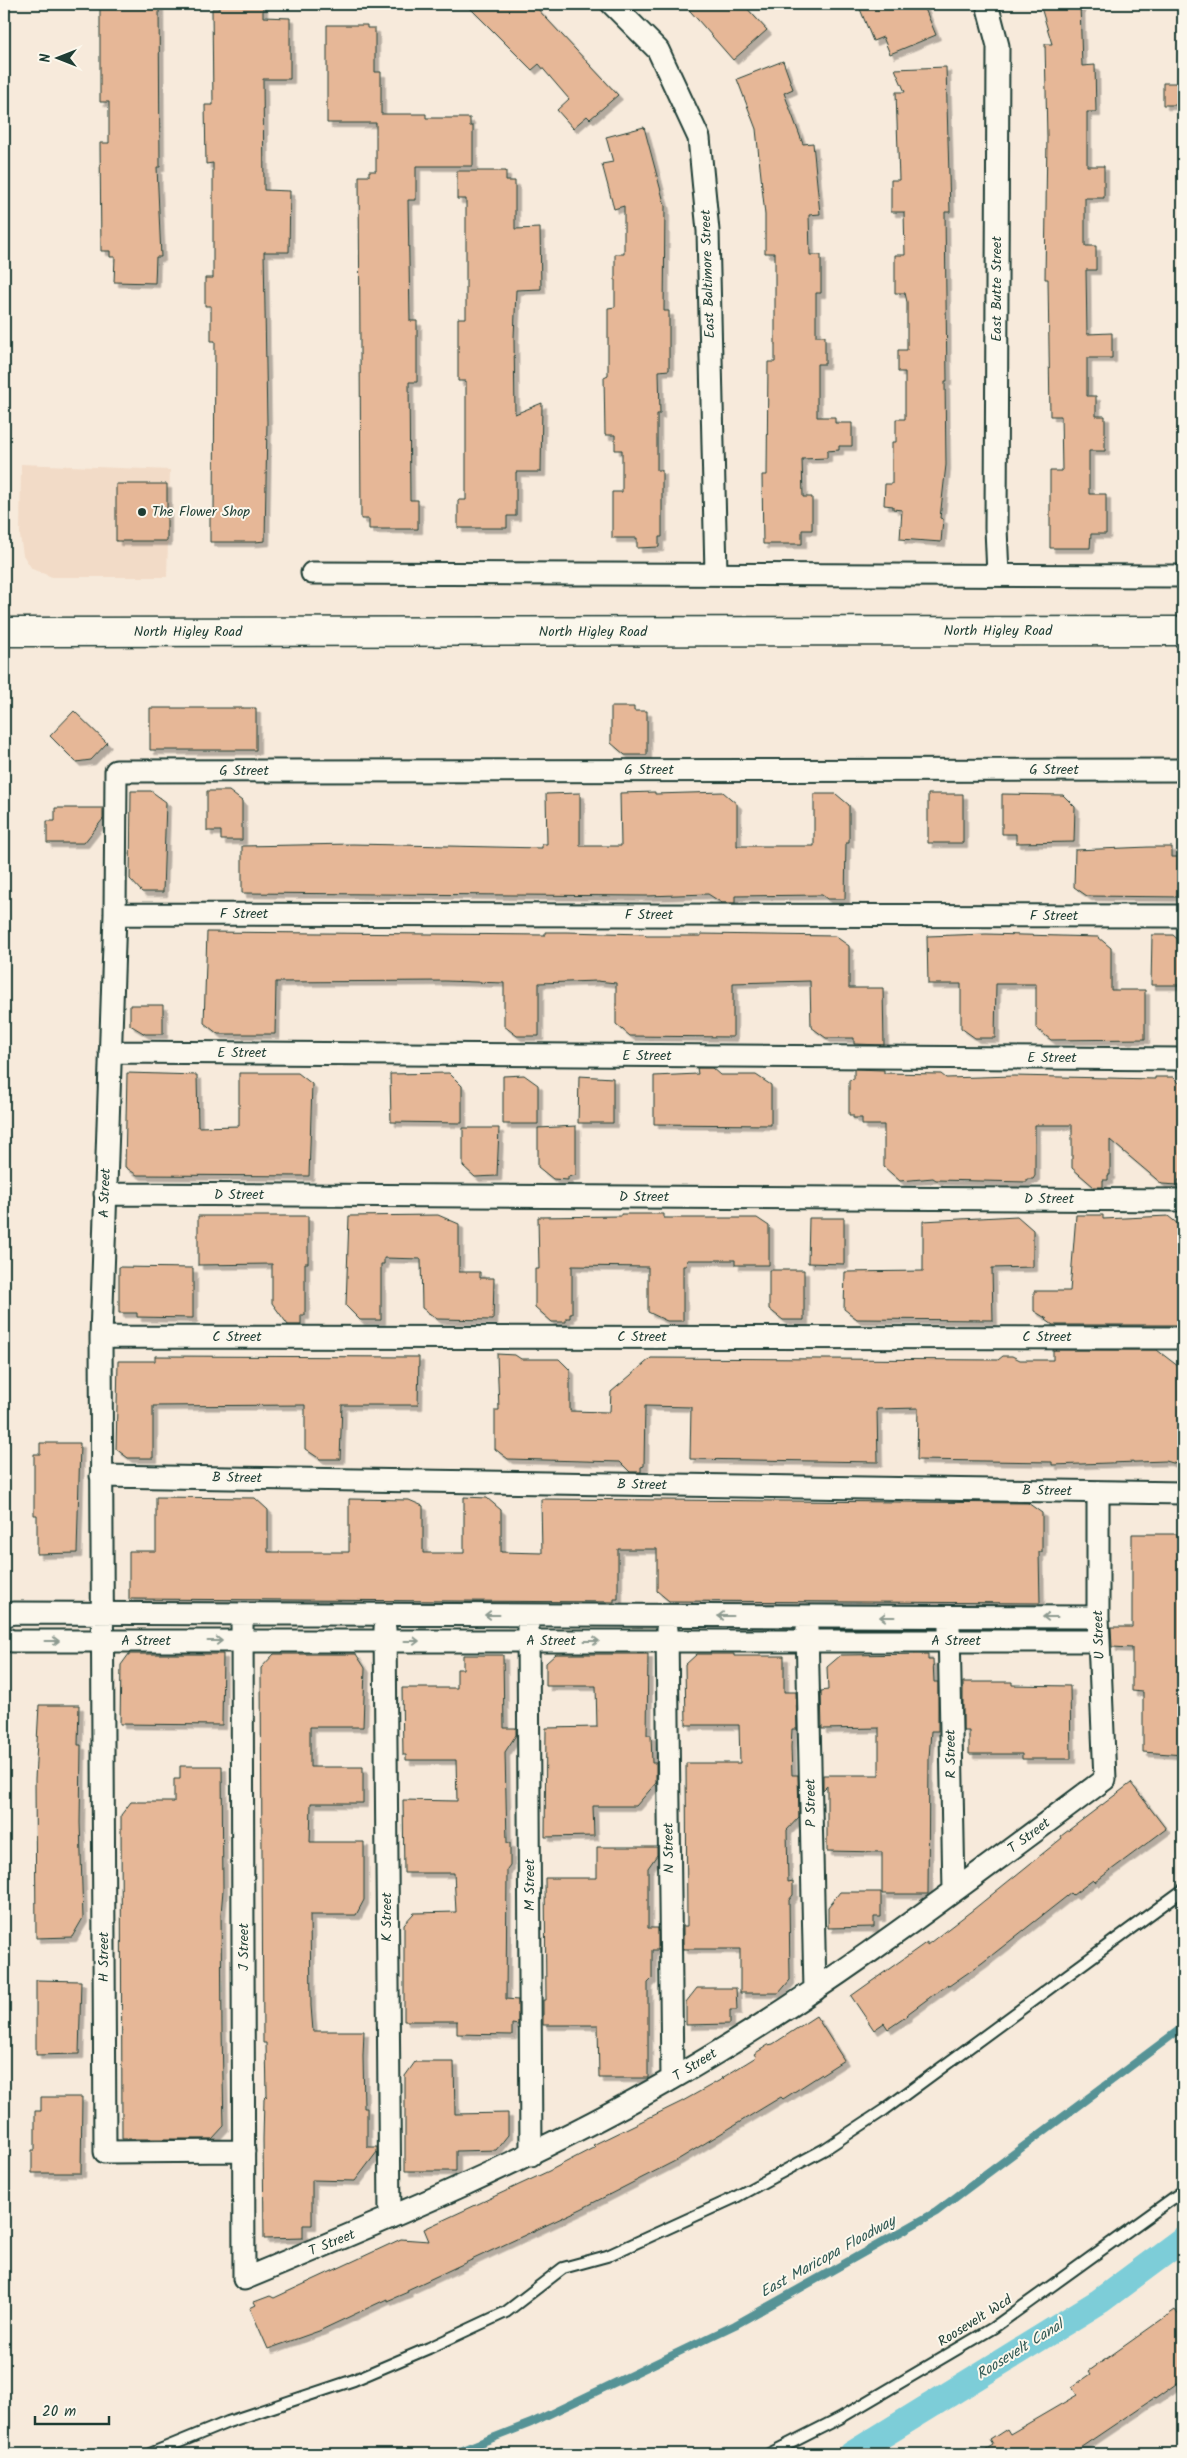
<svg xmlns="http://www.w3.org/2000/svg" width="1187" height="2458" font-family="Kalam,sans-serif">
  <defs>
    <filter id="shadow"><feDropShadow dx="4.5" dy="4.5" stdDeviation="0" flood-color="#0004"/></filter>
  </defs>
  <rect width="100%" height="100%" fill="#f7eadb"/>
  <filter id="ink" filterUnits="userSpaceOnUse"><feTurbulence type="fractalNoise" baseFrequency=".02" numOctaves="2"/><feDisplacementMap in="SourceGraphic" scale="10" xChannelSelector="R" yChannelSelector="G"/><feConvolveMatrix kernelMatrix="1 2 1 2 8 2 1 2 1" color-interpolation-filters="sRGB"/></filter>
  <g filter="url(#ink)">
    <path fill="#f2dbc7" d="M 21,464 L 170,470 L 167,577 L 52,577 L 32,569 L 23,555 L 20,536 Z"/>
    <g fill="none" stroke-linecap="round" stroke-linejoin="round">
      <path stroke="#579396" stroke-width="8" d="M 452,2454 L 531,2423 L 735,2325 L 936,2212 L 1183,2027"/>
      <path stroke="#7dcdd8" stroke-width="26" d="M 852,2454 L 1100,2301 L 1183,2239"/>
    </g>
    <path fill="#e6b797" stroke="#1f3d34" filter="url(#shadow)" d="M 100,4 L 159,4 L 160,167 L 157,167 L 161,257 L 156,257 L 155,283 L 114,282 L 115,257 L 110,257 L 110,251 L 101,251 L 100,143 L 109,143 L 109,102 L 100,102 Z
      M 219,4 L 263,4 L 263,17 L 290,18 L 290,79 L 263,79 L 264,190 L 290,191 L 289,252 L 264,252 L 267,423 L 265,541 L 255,542 L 210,542 L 210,511 L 214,511 L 215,341 L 211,341 L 211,306 L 205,306 L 205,278 L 213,278 L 213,163 L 206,164 L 205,105 L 213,105 L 212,9 L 219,9 Z
      M 466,4 L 533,4 L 618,95 L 590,119 L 587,116 L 573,128 L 557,110 L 569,99 L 539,64 L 532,70 Z
      M 684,4 L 743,4 L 767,30 L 733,60 Z
      M 858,4 L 923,4 L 936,35 L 890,54 L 883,37 L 873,41 Z
      M 1040,4 L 1080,4 L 1082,66 L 1095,65 L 1096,112 L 1087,112 L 1087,166 L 1104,166 L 1104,198 L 1085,198 L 1085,246 L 1096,246 L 1096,270 L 1086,270 L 1087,334 L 1112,333 L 1112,358 L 1087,358 L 1087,396 L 1096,396 L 1096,416 L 1105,416 L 1105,451 L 1089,451 L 1089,494 L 1106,494 L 1106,534 L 1091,534 L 1090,548 L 1050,548 L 1050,471 L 1062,471 L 1061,416 L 1050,416 L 1048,279 L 1045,279 L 1047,137 L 1045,44 L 1052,44 Z
      M 327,25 L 367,25 L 367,28 L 375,28 L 375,72 L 381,72 L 381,114 L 426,114 L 426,118 L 470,118 L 470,126 L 473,126 L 473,166 L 416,166 L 416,200 L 408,200 L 410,321 L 417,321 L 417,382 L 409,382 L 410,500 L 418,500 L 418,529 L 369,529 L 369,519 L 361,519 L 359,176 L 369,176 L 369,171 L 376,171 L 376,123 L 327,123 Z
      M 783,61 L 793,89 L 784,93 L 803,144 L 813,143 L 820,214 L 809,215 L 810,255 L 821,255 L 821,293 L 816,293 L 816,336 L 825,336 L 825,364 L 817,364 L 817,417 L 835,417 L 835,423 L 852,423 L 852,446 L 839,446 L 839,450 L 827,451 L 827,458 L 802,459 L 803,497 L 812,497 L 812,530 L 802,530 L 802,544 L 763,544 L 762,475 L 767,475 L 768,362 L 775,362 L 775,253 L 765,253 L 765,215 L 756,129 L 737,79 Z
      M 946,67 L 950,212 L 945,212 L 947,381 L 945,381 L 946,465 L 940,518 L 943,519 L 941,542 L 900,539 L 902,510 L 893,509 L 893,506 L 884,505 L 885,484 L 892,484 L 892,442 L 896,442 L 896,419 L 905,419 L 905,372 L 898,372 L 898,350 L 907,350 L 907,302 L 905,293 L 895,293 L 895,255 L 905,255 L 904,212 L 891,212 L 891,180 L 899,180 L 896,92 L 905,92 L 895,69 Z
      M 1163,83 L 1183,83 L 1183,105 L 1163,105 Z
      M 644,127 L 665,206 L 664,311 L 669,311 L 669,370 L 659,371 L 660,414 L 657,414 L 657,470 L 662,470 L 662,537 L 659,537 L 659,547 L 637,548 L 637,538 L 612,538 L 612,492 L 622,492 L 622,450 L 615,450 L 615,435 L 605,435 L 604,377 L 608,375 L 608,308 L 615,307 L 615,254 L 624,254 L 624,206 L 614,209 L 602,164 L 613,162 L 606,137 Z
      M 457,171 L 506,171 L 506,181 L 515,181 L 515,229 L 540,228 L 541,289 L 516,290 L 514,338 L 515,414 L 542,403 L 541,472 L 516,472 L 516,516 L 507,516 L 507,528 L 458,528 L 458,500 L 466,500 L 466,381 L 458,381 L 458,318 L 466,318 L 466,199 L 457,199 Z
      M 116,484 L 167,484 L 167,541 L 116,541 Z
      M 611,707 L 634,707 L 634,711 L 647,711 L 647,755 L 625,755 L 611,743 Z
      M 150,708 L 256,708 L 256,750 L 150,750 Z
      M 74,711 L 107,743 L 91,760 L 76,762 L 50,736 Z
      M 131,791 L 151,791 L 166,802 L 163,892 L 142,892 L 130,879 Z
      M 207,791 L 229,791 L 242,801 L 242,840 L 221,840 L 221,831 L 207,831 Z
      M 655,792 L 655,794 L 723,792 L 737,804 L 737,846 L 814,846 L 814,794 L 836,794 L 849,805 L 849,843 L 846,843 L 845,899 L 827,899 L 822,895 L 735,896 L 735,903 L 722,903 L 708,894 L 647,896 L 242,893 L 242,846 L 353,844 L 542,848 L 542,844 L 547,844 L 546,794 L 580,793 L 580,846 L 621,846 L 620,793 Z
      M 928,794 L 963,794 L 963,843 L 928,843 Z
      M 1002,794 L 1063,795 L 1075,807 L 1074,842 L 1016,843 L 1016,834 L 1002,834 Z
      M 55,808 L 103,808 L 103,819 L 84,843 L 47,843 L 47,821 L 55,821 Z
      M 1149,847 L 1172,847 L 1172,857 L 1183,857 L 1183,897 L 1087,896 L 1074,887 L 1075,850 Z
      M 207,932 L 545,935 L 545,932 L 566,932 L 644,934 L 646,936 L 701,936 L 701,934 L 835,936 L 849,946 L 849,988 L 883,988 L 884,1045 L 854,1044 L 854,1038 L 826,1038 L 811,1027 L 810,981 L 733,983 L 733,1037 L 630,1036 L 616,1024 L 616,983 L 597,981 L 539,983 L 539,1036 L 517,1036 L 504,1026 L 504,983 L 445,981 L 276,982 L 275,1034 L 218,1034 L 204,1023 Z
      M 986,934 L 1098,937 L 1111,948 L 1111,990 L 1145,990 L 1145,1039 L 1051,1040 L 1036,1028 L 1036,984 L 996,984 L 995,1038 L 975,1038 L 961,1028 L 961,984 L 928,984 L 927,936 Z
      M 1152,935 L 1173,935 L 1183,944 L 1183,985 L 1151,985 Z
      M 130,1005 L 163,1005 L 163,1034 L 145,1034 L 130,1025 Z
      M 697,1068 L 712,1068 L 720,1075 L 756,1075 L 771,1085 L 771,1125 L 654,1124 L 654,1076 L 698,1074 Z
      M 854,1069 L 884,1070 L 884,1073 L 941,1074 L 946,1078 L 1014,1076 L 1155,1079 L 1155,1077 L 1173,1077 L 1183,1087 L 1183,1180 L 1178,1180 L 1178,1185 L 1162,1184 L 1110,1140 L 1110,1175 L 1108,1175 L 1108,1180 L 1103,1180 L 1103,1187 L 1094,1187 L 1072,1168 L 1072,1125 L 1035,1125 L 1035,1176 L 1033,1179 L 1027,1179 L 1027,1182 L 936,1180 L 933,1178 L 900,1181 L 884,1167 L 884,1125 L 862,1125 L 862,1118 L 853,1118 L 853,1115 L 849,1115 L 849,1080 L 854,1079 Z
      M 127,1073 L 197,1075 L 198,1127 L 239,1126 L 239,1073 L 298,1073 L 312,1084 L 309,1176 L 137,1175 L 125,1167 Z
      M 449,1073 L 462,1086 L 462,1123 L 391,1122 L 390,1074 Z
      M 524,1075 L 538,1085 L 538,1124 L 503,1124 L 503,1076 Z
      M 579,1076 L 613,1078 L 613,1123 L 578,1123 Z
      M 576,1126 L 576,1175 L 568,1177 L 568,1180 L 553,1179 L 538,1167 L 538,1128 Z
      M 463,1128 L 499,1128 L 497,1176 L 475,1177 L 463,1166 Z
      M 621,1214 L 664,1214 L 664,1218 L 757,1218 L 769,1226 L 769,1265 L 735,1265 L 735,1260 L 687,1260 L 686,1266 L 683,1266 L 683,1321 L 667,1321 L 648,1312 L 648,1267 L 572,1266 L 572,1314 L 570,1314 L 570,1318 L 566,1318 L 566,1322 L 552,1322 L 535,1307 L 535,1269 L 539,1269 L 538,1217 L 621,1216 Z
      M 438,1215 L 459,1224 L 459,1272 L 480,1272 L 480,1278 L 494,1278 L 493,1320 L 437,1319 L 422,1308 L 421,1259 L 384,1258 L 384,1264 L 381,1264 L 381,1320 L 360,1320 L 346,1306 L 349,1216 Z
      M 1076,1215 L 1103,1215 L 1103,1219 L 1168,1216 L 1183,1228 L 1182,1322 L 1177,1322 L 1177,1325 L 1053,1325 L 1046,1320 L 1047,1319 L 1034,1311 L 1034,1291 L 1070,1291 Z
      M 198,1216 L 308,1216 L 308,1263 L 305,1263 L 305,1315 L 301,1315 L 301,1325 L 288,1325 L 272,1303 L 272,1264 L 198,1265 Z
      M 1017,1216 L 1033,1230 L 1033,1267 L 992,1268 L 993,1320 L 857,1319 L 844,1309 L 845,1272 L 923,1271 L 923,1221 Z
      M 809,1218 L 844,1218 L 844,1264 L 808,1263 Z
      M 119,1267 L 193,1268 L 193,1318 L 137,1317 L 137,1313 L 119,1313 Z
      M 769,1270 L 804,1270 L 804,1320 L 783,1320 L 769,1309 Z
      M 1053,1350 L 1157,1350 L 1183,1370 L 1180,1465 L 1166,1461 L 1052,1465 L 1052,1462 L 917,1460 L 918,1408 L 877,1409 L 878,1462 L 690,1459 L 691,1407 L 645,1406 L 644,1466 L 641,1467 L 641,1472 L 630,1472 L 620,1462 L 508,1459 L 495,1449 L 495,1410 L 499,1410 L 497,1354 L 515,1355 L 521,1359 L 559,1359 L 570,1370 L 570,1411 L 608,1412 L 610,1411 L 611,1392 L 651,1358 L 998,1360 L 1003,1356 L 1012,1356 L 1020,1360 L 1053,1360 Z
      M 155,1356 L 419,1357 L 418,1405 L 342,1405 L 340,1459 L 320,1459 L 305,1449 L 305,1405 L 153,1406 L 153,1458 L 128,1458 L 116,1449 L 118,1361 L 155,1361 Z
      M 40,1443 L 80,1443 L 77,1553 L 37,1554 L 37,1515 L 34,1515 L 34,1454 L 40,1454 Z
      M 156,1497 L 255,1498 L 268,1510 L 268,1552 L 349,1552 L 349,1499 L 409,1500 L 423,1506 L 423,1553 L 464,1553 L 464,1497 L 487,1498 L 501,1510 L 501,1552 L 542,1553 L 541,1499 L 1028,1503 L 1042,1513 L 1042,1552 L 1039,1552 L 1040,1603 L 669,1601 L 657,1591 L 657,1549 L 618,1549 L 618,1599 L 614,1599 L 614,1602 L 129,1599 L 129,1551 L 156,1551 Z
      M 1132,1534 L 1183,1534 L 1183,1755 L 1143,1752 L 1143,1692 L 1132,1691 L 1132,1648 L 1112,1647 L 1111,1627 L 1132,1627 Z
      M 129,1654 L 223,1654 L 222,1725 L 120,1724 L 121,1665 Z
      M 274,1654 L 356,1654 L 365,1668 L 363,1727 L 310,1727 L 310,1767 L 363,1767 L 363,1803 L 311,1803 L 310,1842 L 364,1842 L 364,1900 L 356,1915 L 310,1915 L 311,2006 L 313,2031 L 364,2031 L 363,2056 L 364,2108 L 367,2108 L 367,2147 L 377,2147 L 377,2152 L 355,2181 L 312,2180 L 312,2225 L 303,2225 L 303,2238 L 264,2239 L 263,2139 L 264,2099 L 267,2096 L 266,2043 L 263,2043 L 261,1668 Z
      M 556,1654 L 648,1654 L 647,1735 L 651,1735 L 652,1763 L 656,1763 L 656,1783 L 636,1806 L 593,1806 L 594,1836 L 545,1837 L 546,1728 L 597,1727 L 596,1686 L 546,1686 L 546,1663 Z
      M 697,1654 L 734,1654 L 734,1656 L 784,1656 L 784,1692 L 796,1692 L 797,1729 L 792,1729 L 791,1747 L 792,1775 L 798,1775 L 799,1817 L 787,1830 L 788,1882 L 793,1881 L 793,1895 L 789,1900 L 790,1980 L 779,1993 L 740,1993 L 740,1949 L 683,1949 L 683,1926 L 687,1926 L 686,1763 L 740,1763 L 739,1725 L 686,1725 L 685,1665 Z
      M 928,1654 L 928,1660 L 933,1660 L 934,1682 L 938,1682 L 938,1731 L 931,1731 L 929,1758 L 928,1894 L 882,1894 L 882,1852 L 827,1851 L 827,1786 L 823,1790 L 823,1775 L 879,1775 L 879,1728 L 822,1729 L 821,1691 L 828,1690 L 827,1667 L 841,1655 Z
      M 463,1655 L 503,1655 L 504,1728 L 516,1728 L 516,1735 L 505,1752 L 507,1843 L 510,1843 L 510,1865 L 507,1869 L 506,1999 L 518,2000 L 518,2025 L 512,2024 L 512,2035 L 457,2034 L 457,2021 L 404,2021 L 404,1924 L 414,1913 L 456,1912 L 454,1873 L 404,1873 L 403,1800 L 457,1801 L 456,1760 L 406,1760 L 406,1755 L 403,1755 L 402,1688 L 457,1688 L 457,1669 L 463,1669 Z
      M 963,1682 L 1012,1682 L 1012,1685 L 1070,1686 L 1071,1759 L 1022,1759 L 1022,1754 L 969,1754 L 969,1731 L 963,1731 Z
      M 39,1705 L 79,1705 L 78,1745 L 81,1745 L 80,1823 L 83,1918 L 72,1937 L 36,1938 L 35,1779 Z
      M 180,1766 L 222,1766 L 223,1890 L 221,1914 L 222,2032 L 224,2126 L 212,2139 L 122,2139 L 121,1815 L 131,1802 L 174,1802 L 174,1779 L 180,1779 Z
      M 1131,1783 L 1166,1829 L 1095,1882 L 1093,1880 L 1073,1895 L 1071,1893 L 982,1963 L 949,1986 L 948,1984 L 906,2015 L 907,2016 L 888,2029 L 884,2023 L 874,2030 L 851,1996 L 927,1942 L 927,1945 L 974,1909 L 1062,1838 L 1061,1836 Z
      M 597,1847 L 657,1847 L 657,1855 L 648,1868 L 648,1928 L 658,1928 L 658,1950 L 652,1950 L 652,1979 L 648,1983 L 648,2078 L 599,2078 L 598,2025 L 543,2025 L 543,2000 L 546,2000 L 545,1878 L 597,1878 Z
      M 840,1892 L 881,1892 L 881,1917 L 874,1917 L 874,1927 L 828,1928 L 828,1907 Z
      M 36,1980 L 81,1981 L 79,2054 L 36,2055 Z
      M 697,1988 L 736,1988 L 737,2010 L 730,2010 L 730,2024 L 686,2025 L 686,2002 Z
      M 816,2016 L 844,2060 L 783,2099 L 781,2097 L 679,2159 L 581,2209 L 407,2290 L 408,2292 L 387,2301 L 387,2299 L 319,2331 L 268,2349 L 250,2308 L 256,2305 L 254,2302 L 270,2296 L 274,2298 L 401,2239 L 429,2241 L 424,2229 L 549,2171 L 595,2147 L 593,2145 L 681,2102 L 724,2078 L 722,2078 L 756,2057 L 754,2054 L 768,2045 L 773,2044 Z
      M 415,2062 L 454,2062 L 455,2114 L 508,2113 L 508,2135 L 496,2150 L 456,2151 L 456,2171 L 405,2171 L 405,2076 Z
      M 41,2097 L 82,2097 L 81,2173 L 32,2173 L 32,2150 L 35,2150 L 35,2111 L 41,2111 Z
      M 1175,2310 L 1183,2321 L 1183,2379 L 1155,2399 L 1154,2398 L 1071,2454 L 978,2454 L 993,2445 L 990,2440 L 1007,2429 L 1010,2434 L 1077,2395 L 1072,2387 L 1091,2374 L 1089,2371 Z"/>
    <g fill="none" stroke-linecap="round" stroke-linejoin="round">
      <defs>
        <path id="lane" d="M 150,2454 L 228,2422 L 354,2380 L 429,2348 L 506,2312 L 563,2268 L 607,2256 L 734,2198 L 825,2149 L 884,2110 L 1183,1890
          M 769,2454 L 840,2418 L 993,2328 L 1183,2191"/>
        <path id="street" d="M 612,4 L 658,50 L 699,138 L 708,231 L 716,573
          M 987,4 L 998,46 L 996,528 L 998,575
          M 312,573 L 1183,576
          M 115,914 L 1183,916
          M 110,1052 L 1183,1059
          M 105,1194 L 1183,1200
          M 101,1337 L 1183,1338
          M 101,1476 L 1183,1493
          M 242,1615 L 244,2279 C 389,2219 535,2158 672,2079 C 824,1992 964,1884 1105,1779 L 1098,1617 L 1098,1492
          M 4,1616 L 13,1613 L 1098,1617
          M 528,1627 L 531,2155
          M 949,1627 L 954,1891
          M 385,1628 L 390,2218
          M 807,1628 L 815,1990
          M 667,1629 L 672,2079
          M 4,1638 L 12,1641 L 1099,1641
          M 244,2151 L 105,2152 L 101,1337 L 115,914 L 116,771 L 1183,770"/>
        <path id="secondary" d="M 4,632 L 1183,631"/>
      </defs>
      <use href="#lane" stroke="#1f3d34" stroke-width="14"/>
      <use href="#street" stroke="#1f3d34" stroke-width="25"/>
      <use href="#secondary" stroke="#1f3d34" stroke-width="31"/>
      <use href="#lane" stroke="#fbf7ec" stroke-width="10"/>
      <use href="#street" stroke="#fbf7ec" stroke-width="21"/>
      <use href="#secondary" stroke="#fbf7ec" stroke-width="28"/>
    </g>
    <defs><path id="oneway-shaft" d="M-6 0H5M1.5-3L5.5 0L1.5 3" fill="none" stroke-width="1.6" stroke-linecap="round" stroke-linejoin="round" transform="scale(1.25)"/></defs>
    <g stroke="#8d9a90">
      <use href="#oneway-shaft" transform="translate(492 1615) rotate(-180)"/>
      <use href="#oneway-shaft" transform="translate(725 1616) rotate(-180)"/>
      <use href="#oneway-shaft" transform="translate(887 1617) rotate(-180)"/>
      <use href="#oneway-shaft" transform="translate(1050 1617) rotate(-180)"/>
      <use href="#oneway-shaft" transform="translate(52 1641)"/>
      <use href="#oneway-shaft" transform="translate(215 1641)"/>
      <use href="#oneway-shaft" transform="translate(412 1641)"/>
      <use href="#oneway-shaft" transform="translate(592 1641)"/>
    </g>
  </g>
  <circle fill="#1f3d34" stroke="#fbf7ec" stroke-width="2" cx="142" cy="512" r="5"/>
  <g text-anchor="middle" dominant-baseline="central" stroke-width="4" stroke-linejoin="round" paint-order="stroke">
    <g font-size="14" fill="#1f3d34" stroke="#fbf7ec">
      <text transform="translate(708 274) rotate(-92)">East Baltimore Street</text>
      <text transform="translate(997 289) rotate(-90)">East Butte Street</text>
      <text x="998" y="631">North Higley Road</text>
      <text x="188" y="632">North Higley Road</text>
      <text x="593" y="632">North Higley Road</text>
      <text x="649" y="770">G Street</text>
      <text x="1054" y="770">G Street</text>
      <text x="244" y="771">G Street</text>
      <text x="244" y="914">F Street</text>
      <text x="649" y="915">F Street</text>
      <text x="1054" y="916">F Street</text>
      <text x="242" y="1053">E Street</text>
      <text x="647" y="1056">E Street</text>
      <text x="1052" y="1058">E Street</text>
      <text transform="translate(105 1193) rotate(-88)">A Street</text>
      <text x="239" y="1195">D Street</text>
      <text x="644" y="1197">D Street</text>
      <text x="1049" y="1199">D Street</text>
      <text x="237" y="1337">C Street</text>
      <text x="642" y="1337">C Street</text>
      <text x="1047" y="1337">C Street</text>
      <text transform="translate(237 1478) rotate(1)">B Street</text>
      <text transform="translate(642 1485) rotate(1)">B Street</text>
      <text transform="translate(1047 1491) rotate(1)">B Street</text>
      <text transform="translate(1099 1635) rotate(-92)">U Street</text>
      <text x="146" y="1641">A Street</text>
      <text x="551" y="1641">A Street</text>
      <text x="956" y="1641">A Street</text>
      <text transform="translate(951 1754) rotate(-91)">R Street</text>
      <text transform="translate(811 1803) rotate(-91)">P Street</text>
      <text transform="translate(1029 1836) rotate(-37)">T Street</text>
      <text transform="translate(669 1848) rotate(-91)">N Street</text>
      <text transform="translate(530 1885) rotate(-90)">M Street</text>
      <text transform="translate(387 1917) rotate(-90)">K Street</text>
      <text transform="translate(244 1947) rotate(-90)">J Street</text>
      <text transform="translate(104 1957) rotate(-90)">H Street</text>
      <text transform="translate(695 2065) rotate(-32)">T Street</text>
      <text transform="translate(332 2243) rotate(-22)">T Street</text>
      <text transform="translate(975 2321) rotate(-32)">Roosevelt Wcd</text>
    </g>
    <g font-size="14" fill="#1f3d34" stroke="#fbf7ec" text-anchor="start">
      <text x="152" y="512">The Flower Shop</text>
    </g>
    <g font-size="15" font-style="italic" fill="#325a55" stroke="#fbf7ec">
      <text transform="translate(828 2257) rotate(-29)">East Maricopa Floodway</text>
      <text transform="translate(1020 2350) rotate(-32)">Roosevelt Canal</text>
    </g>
  </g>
  <rect width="1187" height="2458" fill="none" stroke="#fbf7ec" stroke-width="20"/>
  <rect x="10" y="10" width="1167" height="2438" fill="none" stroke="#1f3d34" stroke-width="2" filter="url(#ink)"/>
  <g transform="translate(58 58) rotate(270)" stroke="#fbf7ec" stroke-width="4" paint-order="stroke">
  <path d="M0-4L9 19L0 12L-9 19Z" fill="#1f3d34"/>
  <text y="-8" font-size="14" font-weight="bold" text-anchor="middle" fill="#1f3d34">N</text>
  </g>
  <path d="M35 2416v8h74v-8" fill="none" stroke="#1f3d34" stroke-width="2.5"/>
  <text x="42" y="2416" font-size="15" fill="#1f3d34" stroke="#fbf7ec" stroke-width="4" paint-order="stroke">20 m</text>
</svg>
